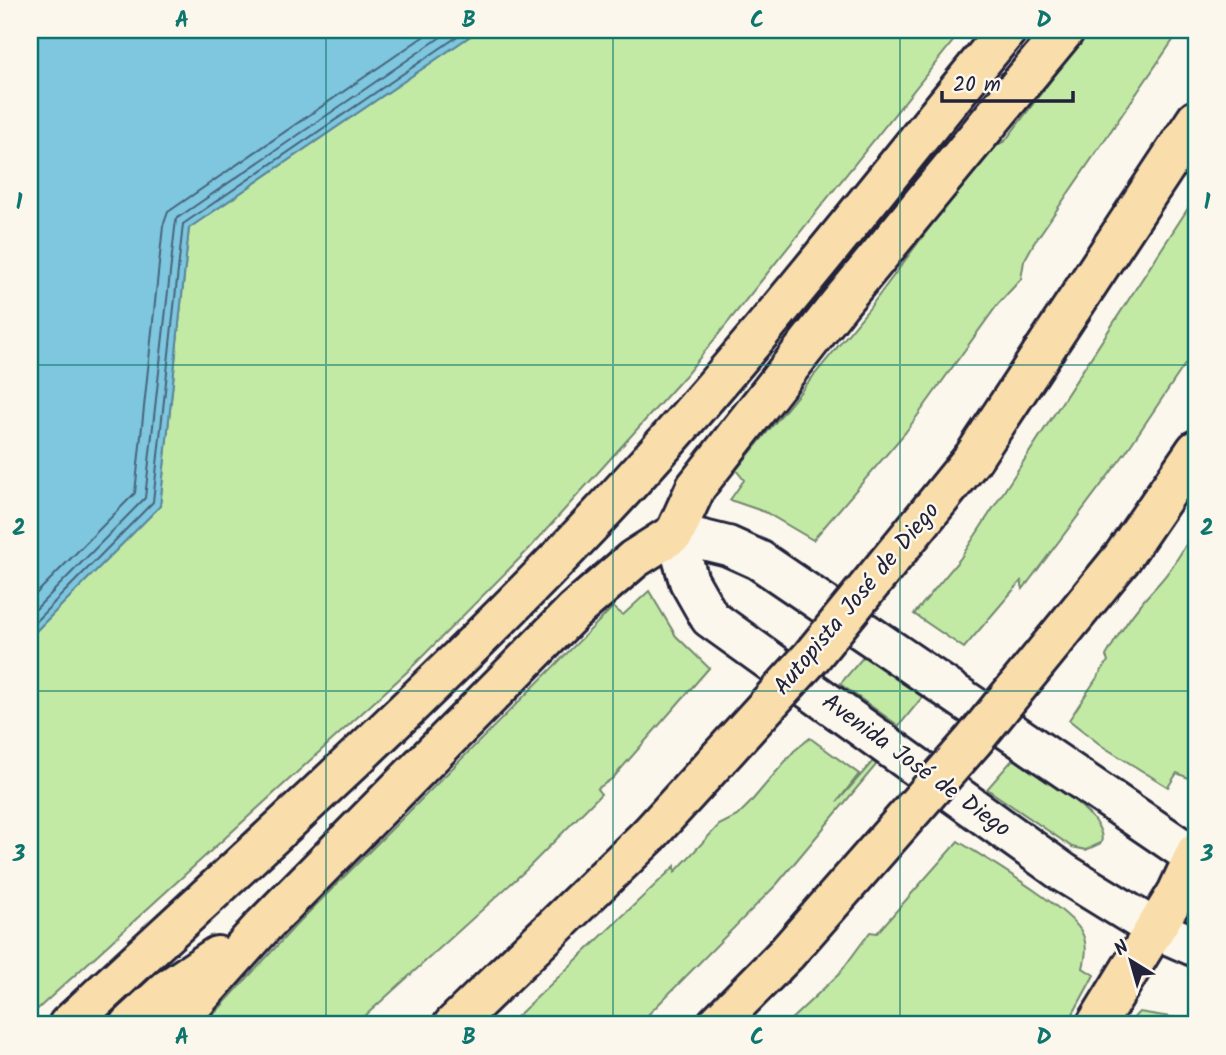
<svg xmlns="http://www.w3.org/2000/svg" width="1226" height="1055" font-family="Kalam,sans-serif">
  <rect width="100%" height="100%" fill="#fbf7ec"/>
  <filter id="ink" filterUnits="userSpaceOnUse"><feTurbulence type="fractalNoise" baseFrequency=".0143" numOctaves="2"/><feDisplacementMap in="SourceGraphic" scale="14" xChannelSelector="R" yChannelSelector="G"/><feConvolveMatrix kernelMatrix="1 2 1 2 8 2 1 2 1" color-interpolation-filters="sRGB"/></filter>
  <g filter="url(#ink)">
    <path fill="#c2eaa5" stroke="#728670" stroke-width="2" d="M 479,30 L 962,30 L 685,376 L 529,549 L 408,671 L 30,1016 L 30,637 L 160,506 L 189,228 Z
      M 1089,30 L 1180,30 L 1034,243 L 1024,261 L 1021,279 L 998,304 L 905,433 L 813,540 L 765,512 L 730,500 L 744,480 L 736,470 L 868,310 L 987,150 L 1005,141 Z
      M 1196,196 L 1196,348 L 1126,452 L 1023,589 L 1021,581 L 964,648 L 914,614 L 960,559 Z
      M 1196,528 L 1196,757 L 1188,778 L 1177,773 L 1168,787 L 1102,746 L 1069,720 L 1108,661 L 1106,656 C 1121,629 1138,605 1160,582 C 1174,567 1185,546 1196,528 Z
      M 649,591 L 676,636 L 709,668 L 613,778 L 597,789 L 601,794 L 526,870 L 355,1025 L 204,1025 L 298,923 L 613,607 L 623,615 Z
      M 865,655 L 924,695 L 899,726 L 840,684 Z
      M 810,738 L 859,774 L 837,802 L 873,761 L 876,765 L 777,884 L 638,1025 L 508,1025 L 675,866 L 675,872 L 719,825 L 737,816 L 749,804 L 794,751 Z
      M 1014,758 C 1035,773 1110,816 1101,843 L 1086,850 L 1072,847 L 987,789 Z
      M 958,841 C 986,859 1067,907 1081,931 C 1088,943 1086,956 1083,968 L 1094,975 L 1067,1025 L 785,1025 L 839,974 L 870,932 L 877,933 Z
      M 1139,1012 L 1196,1021 L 1196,1025 L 1127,1025 Z"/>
    <path fill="#7ec7de" stroke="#59859d" stroke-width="2" d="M 30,30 L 479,30 L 189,228 L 160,506 L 30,637 Z"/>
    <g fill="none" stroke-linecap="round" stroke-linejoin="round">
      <path stroke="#47647c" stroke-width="2" d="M 30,600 L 135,493 L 163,226 L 168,212 L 433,30
        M 30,615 L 145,498 L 176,219 L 451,30
        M 30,627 L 153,502 L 183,224 L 467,30"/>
      <defs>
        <path id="secondary" d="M 675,533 L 689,581 L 710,618 L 1064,873 L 1155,929 L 1196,947
          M 675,533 L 728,546 L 759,560 L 1196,858"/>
        <path id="highway" d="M 973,458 L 1196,120
          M 1122,558 L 1196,450
          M 68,1025 C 246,860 428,697 595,520 C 741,365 872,194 1007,30
          M 129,1025 L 168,989 L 217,956
          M 174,1025 L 263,926 L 574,611 L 634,559 L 675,533 L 696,487 L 840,303 L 1065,30
          M 453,1025 L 648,836
          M 716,1025 L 787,953
          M 1096,1025 L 1177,893 L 1196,852"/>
      </defs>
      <use href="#secondary" stroke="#22223b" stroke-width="44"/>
      <use href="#highway" stroke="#22223b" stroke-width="44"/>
      <use href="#secondary" stroke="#fbf7ec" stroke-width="38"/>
      <use href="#highway" stroke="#f9deab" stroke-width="38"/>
      <defs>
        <path id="highway-bridge" d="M 648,836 L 812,656 L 973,458
          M 787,953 L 973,741 L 1122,558"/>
      </defs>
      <use href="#highway-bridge" stroke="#22223b" stroke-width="44" stroke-linecap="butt"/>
      <use href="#highway-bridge" stroke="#f9deab" stroke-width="38"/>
    </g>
  </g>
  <path fill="none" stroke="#0f766e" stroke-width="2" stroke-opacity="0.55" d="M 326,30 L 326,1025M 613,30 L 613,1025M 900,30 L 900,1025M 30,365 L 1196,365M 30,691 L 1196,691"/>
  <g text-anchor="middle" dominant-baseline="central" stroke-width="5" stroke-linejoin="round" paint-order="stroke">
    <g font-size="24" fill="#22223b" stroke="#fbf7ec">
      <text transform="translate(857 599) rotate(-50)">Autopista José de Diego</text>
      <text transform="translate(916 766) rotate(36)">Avenida José de Diego</text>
    </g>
  </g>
  <rect width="1226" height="1055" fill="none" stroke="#fbf7ec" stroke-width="77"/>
  <g transform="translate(1131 961) rotate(323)" stroke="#fbf7ec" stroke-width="5" paint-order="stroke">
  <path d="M0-5L12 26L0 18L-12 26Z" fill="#22223b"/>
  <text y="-10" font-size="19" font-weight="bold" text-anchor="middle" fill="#22223b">N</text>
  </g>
  <path d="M942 91v10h131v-10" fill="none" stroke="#22223b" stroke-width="3.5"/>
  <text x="953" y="91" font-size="21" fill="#22223b" stroke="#fbf7ec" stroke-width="5" paint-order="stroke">20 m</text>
  <rect x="38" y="38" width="1150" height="978" fill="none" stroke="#0f766e" stroke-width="2.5"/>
  <g font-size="23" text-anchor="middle" font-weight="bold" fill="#0f766e">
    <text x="182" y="27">A</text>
    <text x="469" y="27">B</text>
    <text x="757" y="27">C</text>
    <text x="1044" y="27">D</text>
    <text x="19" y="209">1</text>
    <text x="1207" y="209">1</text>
    <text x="19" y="535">2</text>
    <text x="1207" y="535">2</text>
    <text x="19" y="861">3</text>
    <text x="1207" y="861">3</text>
    <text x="182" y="1044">A</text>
    <text x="469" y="1044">B</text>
    <text x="757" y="1044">C</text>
    <text x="1044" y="1044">D</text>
  </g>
</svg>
